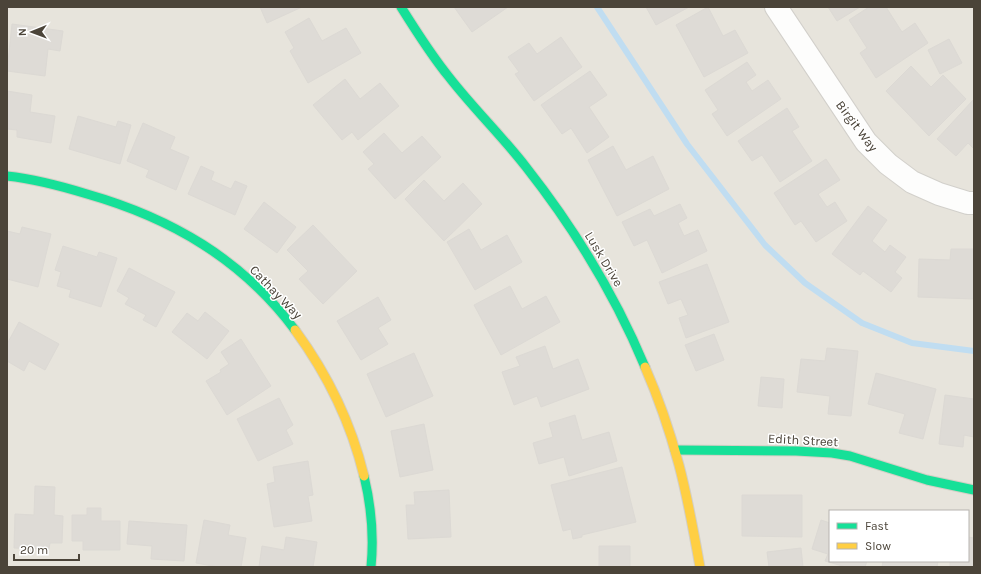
<svg xmlns="http://www.w3.org/2000/svg" width="981" height="574" font-family="Karla,sans-serif">
  <rect width="100%" height="100%" fill="#f4f2ee"/>
  <path fill="#e7e4dc" fill-rule="evenodd" d="M 7,7 L 974,7 L 974,567 L 7,567 ZM 830,511 L 968,511 L 968,561 L 830,561 Z"/>
  <g fill="none" stroke-linecap="round" stroke-linejoin="round">
    <path stroke="#c0ddf1" stroke-width="6" d="M 597,7 L 687,144 L 765,245 L 805,283 L 862,323 L 912,343 L 974,351"/>
  </g>
  <path fill="#dedbd6" stroke="#dcd9d4" d="M 260,7 L 302,7 L 267,23 Z
    M 454,7 L 508,7 L 472,32 Z
    M 646,7 L 689,7 L 656,25 Z
    M 708,7 L 723,36 L 735,30 L 748,53 L 704,77 L 676,25 Z
    M 828,7 L 860,7 L 837,21 Z
    M 869,7 L 886,7 L 902,32 L 915,23 L 928,43 L 876,78 L 860,53 L 867,48 L 849,20 Z
    M 309,18 L 322,41 L 346,28 L 361,53 L 308,83 L 290,51 L 294,48 L 285,32 Z
    M 12,24 L 63,31 L 60,51 L 48,49 L 45,76 L 7,71 Z
    M 561,37 L 582,67 L 534,101 L 515,74 L 519,72 L 508,57 L 529,43 L 537,54 Z
    M 949,39 L 962,63 L 940,74 L 928,50 Z
    M 747,62 L 756,75 L 746,82 L 752,91 L 768,80 L 781,99 L 727,136 L 712,114 L 718,110 L 705,90 Z
    M 911,66 L 931,87 L 943,75 L 966,99 L 929,136 L 886,91 Z
    M 590,71 L 607,95 L 589,107 L 609,137 L 587,153 L 571,128 L 562,134 L 541,105 Z
    M 345,79 L 360,99 L 380,83 L 399,106 L 358,140 L 352,132 L 342,140 L 313,105 Z
    M 7,91 L 32,95 L 30,112 L 55,116 L 51,143 L 17,137 L 17,130 L 7,129 Z
    M 974,99 L 974,149 L 968,143 L 956,156 L 937,139 Z
    M 787,108 L 799,127 L 792,131 L 812,161 L 780,182 L 762,155 L 752,161 L 738,141 Z
    M 78,116 L 116,127 L 118,121 L 131,125 L 120,164 L 69,149 Z
    M 143,123 L 175,137 L 170,149 L 189,157 L 176,190 L 146,177 L 149,170 L 127,161 Z
    M 384,133 L 402,153 L 422,136 L 441,157 L 395,199 L 368,169 L 374,164 L 363,152 Z
    M 613,146 L 626,170 L 653,156 L 669,189 L 617,216 L 588,160 Z
    M 826,159 L 840,180 L 818,194 L 827,207 L 835,202 L 847,221 L 816,242 L 801,221 L 795,225 L 774,193 Z
    M 201,166 L 214,172 L 211,180 L 231,189 L 235,181 L 247,186 L 235,215 L 188,194 Z
    M 424,180 L 444,201 L 463,183 L 482,204 L 444,241 L 405,199 Z
    M 264,202 L 296,227 L 277,253 L 244,229 Z
    M 680,204 L 687,218 L 678,223 L 684,236 L 698,230 L 707,251 L 662,273 L 647,240 L 634,246 L 622,222 L 650,209 L 654,216 Z
    M 868,206 L 887,220 L 872,241 L 885,252 L 890,245 L 906,257 L 895,272 L 902,278 L 891,292 L 863,271 L 860,275 L 832,254 Z
    M 313,225 L 357,271 L 323,304 L 299,279 L 308,271 L 287,250 Z
    M 22,227 L 51,234 L 38,287 L 7,279 L 7,231 L 20,234 Z
    M 469,229 L 481,250 L 507,235 L 522,262 L 475,290 L 447,242 Z
    M 63,246 L 97,257 L 99,252 L 117,258 L 101,307 L 69,297 L 71,290 L 57,286 L 61,272 L 55,270 Z
    M 951,249 L 974,249 L 974,299 L 918,297 L 919,259 L 950,260 Z
    M 707,264 L 729,322 L 686,338 L 679,318 L 688,315 L 681,299 L 668,304 L 659,282 Z
    M 129,268 L 175,292 L 156,327 L 143,320 L 146,315 L 125,304 L 129,298 L 117,291 Z
    M 510,286 L 522,309 L 546,296 L 560,322 L 501,355 L 474,305 Z
    M 378,297 L 391,320 L 378,328 L 388,344 L 361,360 L 337,321 Z
    M 205,312 L 229,331 L 207,359 L 172,332 L 187,313 L 198,321 Z
    M 19,322 L 59,344 L 45,370 L 29,361 L 24,371 L 7,361 L 7,344 Z
    M 714,334 L 724,360 L 696,371 L 685,345 Z
    M 241,339 L 271,386 L 227,415 L 206,381 L 221,372 L 220,370 L 229,364 L 221,352 Z
    M 545,346 L 553,369 L 578,359 L 589,389 L 541,407 L 537,396 L 514,405 L 502,372 L 520,366 L 516,357 Z
    M 827,348 L 858,351 L 851,416 L 828,414 L 830,396 L 797,392 L 801,359 L 825,361 Z
    M 414,353 L 433,396 L 386,417 L 367,374 Z
    M 876,373 L 936,389 L 923,439 L 899,433 L 905,414 L 868,404 Z
    M 761,377 L 784,379 L 782,408 L 758,406 Z
    M 945,395 L 974,399 L 974,437 L 964,435 L 963,447 L 939,444 Z
    M 279,398 L 293,425 L 286,430 L 293,444 L 258,461 L 237,419 Z
    M 575,415 L 582,440 L 609,432 L 617,461 L 569,476 L 564,457 L 539,464 L 533,443 L 553,437 L 549,423 Z
    M 424,424 L 433,470 L 400,477 L 391,431 Z
    M 308,461 L 313,495 L 308,496 L 312,521 L 274,527 L 267,484 L 275,482 L 273,467 Z
    M 622,467 L 636,522 L 582,535 L 582,537 L 573,539 L 571,529 L 563,531 L 551,485 Z
    M 35,486 L 55,487 L 54,515 L 63,516 L 62,543 L 50,543 L 49,549 L 14,548 L 15,514 L 34,515 Z
    M 449,490 L 451,537 L 408,539 L 406,505 L 415,505 L 414,492 Z
    M 742,495 L 802,495 L 802,537 L 742,536 Z
    M 87,508 L 101,508 L 101,521 L 120,521 L 120,550 L 83,550 L 83,541 L 72,541 L 72,515 L 87,515 Z
    M 204,520 L 230,525 L 228,535 L 246,538 L 241,567 L 218,567 L 196,563 Z
    M 821,520 L 830,523 L 830,561 L 867,561 L 865,567 L 846,567 L 825,561 L 828,554 L 812,549 Z
    M 129,521 L 187,525 L 184,561 L 151,559 L 152,546 L 127,544 Z
    M 286,537 L 317,542 L 313,567 L 259,567 L 262,546 L 284,550 Z
    M 968,537 L 974,538 L 974,567 L 950,567 L 950,561 L 968,561 Z
    M 599,546 L 630,546 L 630,567 L 599,567 Z
    M 801,548 L 803,567 L 769,567 L 767,552 Z
    M 883,561 L 938,561 L 937,567 L 882,567 Z"/>
  <g fill="none" stroke-linecap="round" stroke-linejoin="round">
    <defs>
      <path id="street" d="M 776,7 L 866,142 L 888,164 L 912,182 L 939,194 L 968,203 L 974,203"/>
      <path id="fast" d="M 401,7 C 416,31 431,55 449,77 C 473,108 502,136 526,167 C 574,228 615,295 645,367
        M 7,176 C 34,179 61,186 87,194 C 171,218 242,259 295,330
        M 675,450 L 796,451 L 832,453 L 850,456 L 927,480 L 974,490
        M 364,476 C 371,505 374,537 371,567"/>
      <path id="slow" d="M 295,330 C 328,375 351,422 364,476
        M 645,367 C 659,399 670,432 679,465 C 688,499 694,533 700,567"/>
    </defs>
    <use href="#street" stroke="#d2d0cb" stroke-width="24"/>
    <use href="#fast" stroke="#d3cfc5" stroke-width="11"/>
    <use href="#slow" stroke="#d3cfc5" stroke-width="11"/>
    <use href="#street" stroke="#fdfdfc" stroke-width="22"/>
    <use href="#fast" stroke="#16e098" stroke-width="9"/>
    <use href="#slow" stroke="#ffcf43" stroke-width="9"/>
  </g>
  <g text-anchor="middle" dominant-baseline="central" stroke-width="3" stroke-linejoin="round" paint-order="stroke">
    <g font-size="13" fill="#4b4439" stroke="#fff">
      <text transform="translate(857 126) rotate(53)">Birgit Way</text>
      <text transform="translate(604 259) rotate(59)">Lusk Drive</text>
      <text transform="translate(276 292) rotate(46)">Cathay Way</text>
      <text transform="translate(803 440) rotate(3)">Edith Street</text>
    </g>
  </g>
  <rect width="981" height="574" fill="none" stroke="#4b4439" stroke-width="16"/>
  <rect x="829" y="510" width="140" height="52" fill="#ffffff" stroke="#b7b4b0"/>
  <rect x="837" y="523" width="20" height="6" fill="#16e098" stroke="#b7b4b0"/>
  <text x="865" y="530" font-size="12" fill="#4b4439">Fast</text>
  <rect x="837" y="543" width="20" height="6" fill="#ffcf43" stroke="#b7b4b0"/>
  <text x="865" y="550" font-size="12" fill="#4b4439">Slow</text>
  <g transform="translate(32 32) rotate(269)" stroke="#ffffff" stroke-width="3" paint-order="stroke">
  <path d="M0-3L7 15L0 10L-7 15Z" fill="#4b4439"/>
  <text y="-6" font-size="11" font-weight="bold" text-anchor="middle" fill="#4b4439">N</text>
  </g>
  <path d="M14 554v6h65v-6" fill="none" stroke="#4b4439" stroke-width="2"/>
  <text x="20" y="554" font-size="12" fill="#4b4439" stroke="#ffffff" stroke-width="3" paint-order="stroke">20 m</text>
</svg>
